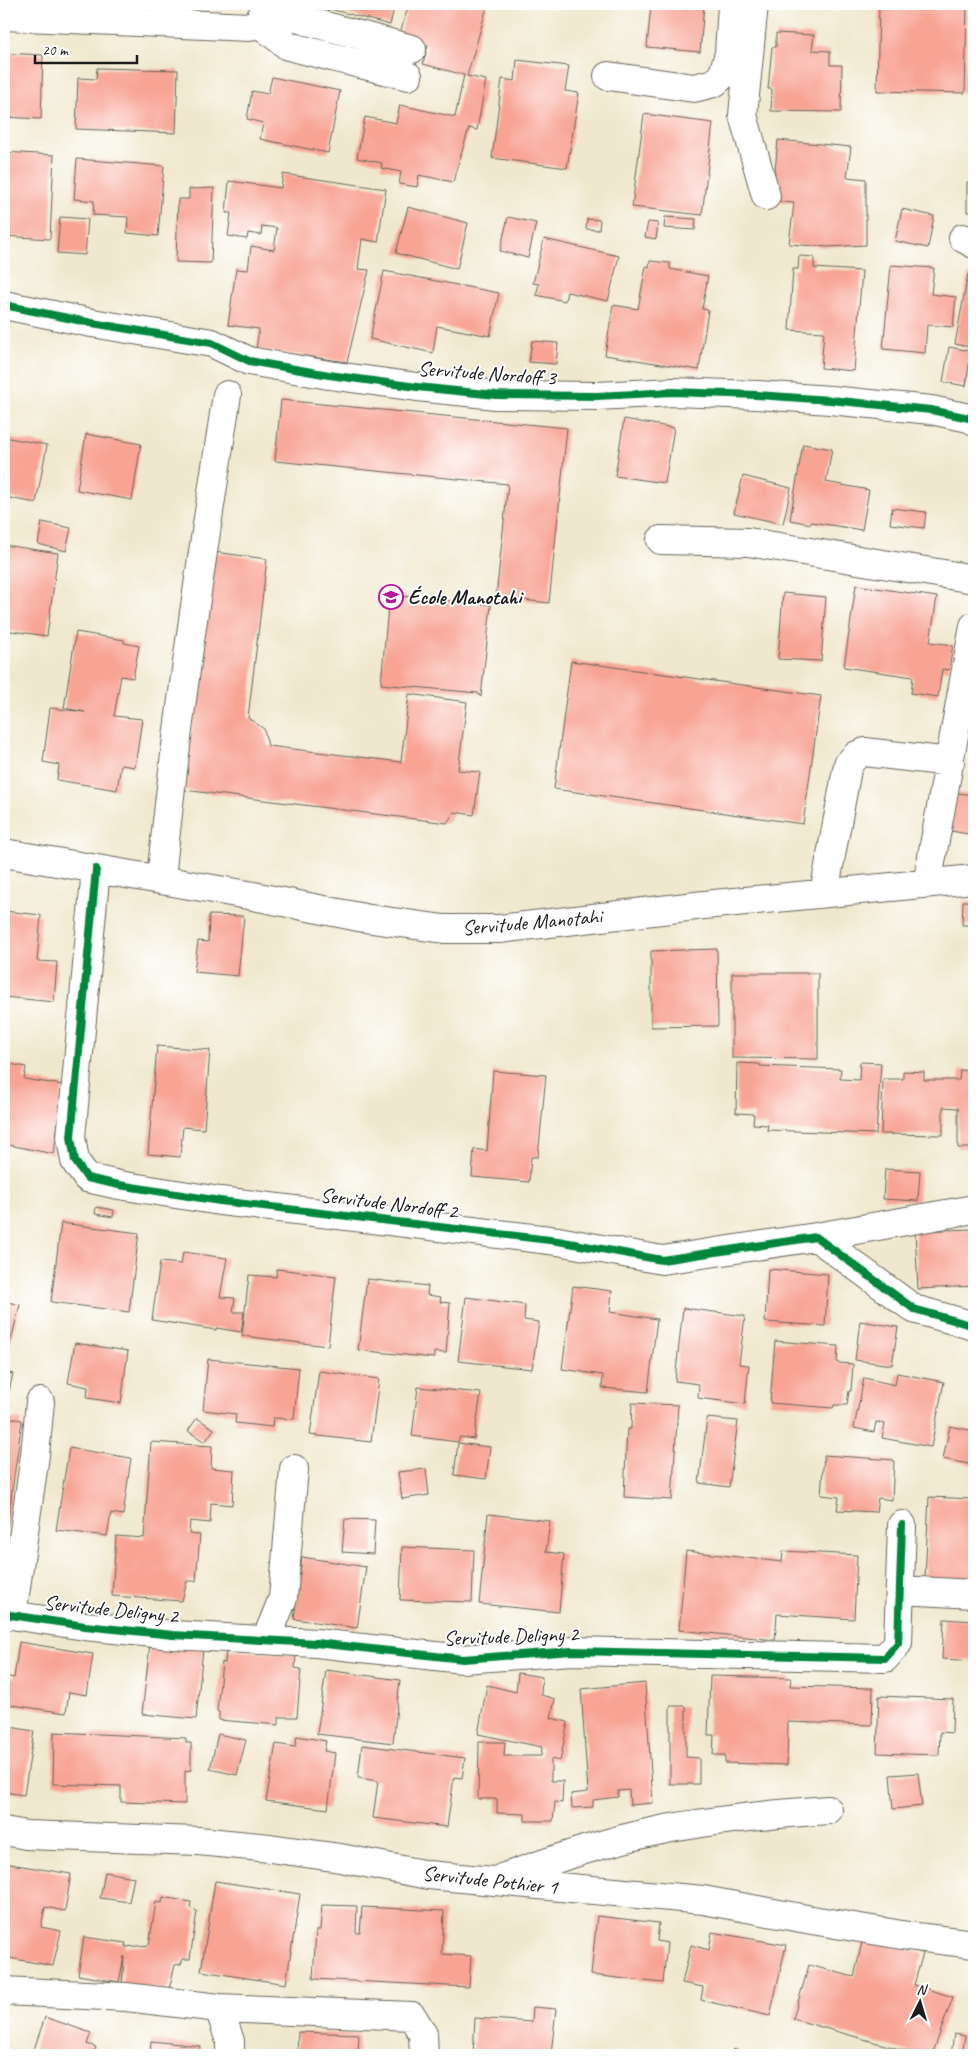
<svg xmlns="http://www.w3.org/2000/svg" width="978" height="2059" font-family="Caveat,sans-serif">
  <rect width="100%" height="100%" fill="#fff"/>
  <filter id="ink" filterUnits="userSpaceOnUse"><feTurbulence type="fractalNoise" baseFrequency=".02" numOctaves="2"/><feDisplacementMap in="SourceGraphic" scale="10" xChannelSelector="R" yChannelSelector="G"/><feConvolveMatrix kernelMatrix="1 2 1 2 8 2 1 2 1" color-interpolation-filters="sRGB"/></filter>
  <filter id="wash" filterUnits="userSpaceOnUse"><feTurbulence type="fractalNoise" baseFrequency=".0096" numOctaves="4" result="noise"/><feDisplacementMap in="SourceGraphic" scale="20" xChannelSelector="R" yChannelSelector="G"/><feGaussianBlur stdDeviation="1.12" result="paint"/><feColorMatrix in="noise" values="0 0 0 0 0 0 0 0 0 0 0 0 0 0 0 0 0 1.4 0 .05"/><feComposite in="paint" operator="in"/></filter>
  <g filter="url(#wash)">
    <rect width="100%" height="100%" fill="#f0e8ce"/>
    <g id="blocks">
      <path fill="#f8a495" d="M 312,4 L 395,4 L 390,25 Z
        M 409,4 L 488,4 L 467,76 L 486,80 L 477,130 L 469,128 L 453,182 L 419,175 L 417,187 L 399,184 L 401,172 L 381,168 L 382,163 L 357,158 L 365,117 L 396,123 L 400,105 L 455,117 L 464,75 L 423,64 L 428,45 L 399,37 Z
        M 651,4 L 704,4 L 700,52 L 647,47 Z
        M 879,4 L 967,4 L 965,93 L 877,91 Z
        M 776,33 L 814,35 L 812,50 L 830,51 L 830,65 L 842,65 L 841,112 L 771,111 L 772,89 L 768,89 L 772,47 L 776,47 Z
        M 4,53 L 43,55 L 41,119 L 4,117 Z
        M 517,60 L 569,66 L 565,91 L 579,93 L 567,168 L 492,158 L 502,79 L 515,81 Z
        M 97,68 L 178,70 L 176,133 L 76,129 L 78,78 L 96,79 Z
        M 272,77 L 340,91 L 328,153 L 260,139 L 263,123 L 247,119 L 252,91 L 268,94 Z
        M 644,114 L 713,123 L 702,215 L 632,207 Z
        M 778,140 L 851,147 L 847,177 L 866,179 L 866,245 L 827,247 L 789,244 L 794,203 L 772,201 Z
        M 4,152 L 54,155 L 50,239 L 4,236 Z
        M 77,159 L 164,166 L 158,236 L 127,233 L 128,217 L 93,215 L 94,201 L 74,199 Z
        M 283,174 L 386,189 L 378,242 L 362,239 L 358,269 L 369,270 L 347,362 L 256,349 L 259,329 L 228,325 L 236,269 L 248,270 L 251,246 L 274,250 L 277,228 L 262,226 L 261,235 L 248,233 L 247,239 L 228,236 L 231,213 L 226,213 L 229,181 L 281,188 Z
        M 967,182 L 974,182 L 974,212 L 967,212 Z
        M 214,188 L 211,263 L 176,262 L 178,199 L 189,199 L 189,189 Z
        M 408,207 L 468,223 L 457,269 L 396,253 Z
        M 902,209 L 934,216 L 928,248 L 895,241 Z
        M 60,217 L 88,219 L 85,255 L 57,253 Z
        M 508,217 L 536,223 L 528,258 L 500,251 Z
        M 665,217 L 696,219 L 695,230 L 664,228 Z
        M 587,219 L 600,220 L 599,230 L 586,229 Z
        M 648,222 L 658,223 L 656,239 L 645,237 Z
        M 544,239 L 619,256 L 608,301 L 567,292 L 565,301 L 536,295 L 539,284 L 533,283 Z
        M 799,256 L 814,257 L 814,268 L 862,271 L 854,371 L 821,368 L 824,332 L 789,330 L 793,269 L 798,269 Z
        M 650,261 L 670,263 L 670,269 L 708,276 L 702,309 L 708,310 L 699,370 L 605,355 L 613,305 L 638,309 L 646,266 L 649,267 Z
        M 891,265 L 934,268 L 931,294 L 956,297 L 953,327 L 927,325 L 925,353 L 883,349 Z
        M 384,271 L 499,293 L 490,336 L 437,326 L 433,353 L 370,339 Z
        M 968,274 L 974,275 L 974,348 L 955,344 Z
        M 532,341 L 558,343 L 556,364 L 529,362 Z
        M 949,347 L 971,351 L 966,386 L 943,382 Z
        M 281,400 L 567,428 L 549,603 L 496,597 L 508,484 L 275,461 Z
        M 624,419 L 674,428 L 665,483 L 615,476 Z
        M 86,434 L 141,444 L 132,500 L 77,490 Z
        M 4,437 L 47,445 L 36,503 L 4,497 Z
        M 803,444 L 832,449 L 826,482 L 869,490 L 862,530 L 811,522 L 811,524 L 790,520 Z
        M 743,476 L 791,488 L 783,524 L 734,513 Z
        M 892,508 L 926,512 L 924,528 L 890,524 Z
        M 42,522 L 71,528 L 66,551 L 38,544 Z
        M 4,545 L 58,553 L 47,636 L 4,630 Z
        M 214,552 L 267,559 L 248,718 L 264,729 L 268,746 L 401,762 L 409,694 L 467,702 L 458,770 L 480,772 L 474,815 L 454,812 L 447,823 L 184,790 Z
        M 856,585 L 937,597 L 930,642 L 953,645 L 949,670 L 942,669 L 938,697 L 911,693 L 913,677 L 844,667 Z
        M 783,593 L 826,597 L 821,661 L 778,659 Z
        M 389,595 L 491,605 L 481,697 L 478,693 L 381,684 Z
        M 76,632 L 124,640 L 124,643 L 139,646 L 133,678 L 121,676 L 114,716 L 142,719 L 135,767 L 121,765 L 117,790 L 57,780 L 59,765 L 43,762 L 50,708 L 85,712 L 64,708 Z
        M 571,661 L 821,696 L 803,824 L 554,789 Z
        M 957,793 L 974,795 L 974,835 L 951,831 Z
        M 963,901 L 974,901 L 974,925 L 962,925 Z
        M 4,911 L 41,915 L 37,961 L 57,962 L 54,1002 L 4,997 Z
        M 209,915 L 244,916 L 238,976 L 194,972 L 198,941 L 208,942 Z
        M 717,949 L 718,1026 L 651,1027 L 651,951 Z
        M 732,973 L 818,973 L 818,1059 L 732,1058 Z
        M 157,1046 L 210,1050 L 204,1129 L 183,1127 L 180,1157 L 148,1154 Z
        M 860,1062 L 881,1063 L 876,1134 L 767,1130 L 768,1125 L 753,1124 L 754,1114 L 736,1113 L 737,1063 L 760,1064 L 760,1066 L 841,1069 L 840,1079 L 859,1080 Z
        M 4,1063 L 26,1067 L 24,1079 L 63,1085 L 54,1154 L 4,1144 Z
        M 960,1070 L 974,1071 L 974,1148 L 958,1148 L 958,1108 L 943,1107 L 943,1135 L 881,1134 L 883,1079 L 903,1079 L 903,1071 L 924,1072 L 924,1080 L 959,1080 Z
        M 493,1071 L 546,1075 L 538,1157 L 531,1157 L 529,1182 L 472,1177 L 474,1149 L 487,1151 Z
        M 885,1169 L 920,1171 L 918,1201 L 883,1199 Z
        M 96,1207 L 114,1210 L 113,1217 L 95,1214 Z
        M 61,1223 L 139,1233 L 129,1312 L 51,1302 Z
        M 974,1229 L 974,1286 L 918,1289 L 915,1231 Z
        M 183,1252 L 227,1258 L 220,1297 L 235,1298 L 233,1312 L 244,1312 L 241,1332 L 216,1328 L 216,1330 L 152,1320 L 160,1262 L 181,1264 Z
        M 277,1269 L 336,1276 L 328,1346 L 242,1336 L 249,1275 L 276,1277 Z
        M 768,1269 L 828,1274 L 825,1326 L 765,1322 Z
        M 367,1279 L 428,1286 L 427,1295 L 441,1297 L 440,1302 L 450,1303 L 446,1353 L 434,1352 L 434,1358 L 358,1350 Z
        M 573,1286 L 612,1291 L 610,1312 L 657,1319 L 648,1392 L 602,1388 L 603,1375 L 562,1369 Z
        M 466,1297 L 525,1305 L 524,1320 L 539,1322 L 532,1369 L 458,1361 Z
        M 4,1301 L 20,1305 L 4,1367 Z
        M 683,1308 L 745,1316 L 739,1364 L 749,1365 L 745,1404 L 698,1398 L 699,1384 L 675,1381 Z
        M 860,1321 L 898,1327 L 892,1365 L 855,1360 Z
        M 775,1341 L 838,1346 L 837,1363 L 853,1364 L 851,1391 L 849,1391 L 847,1405 L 834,1405 L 833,1408 L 770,1403 Z
        M 75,1343 L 128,1351 L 121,1403 L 87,1398 L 88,1387 L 68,1383 Z
        M 208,1359 L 299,1368 L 294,1419 L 273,1418 L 272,1427 L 235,1423 L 236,1414 L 203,1410 Z
        M 319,1371 L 379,1379 L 371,1442 L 310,1435 Z
        M 4,1372 L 13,1374 L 7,1400 L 4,1399 Z
        M 897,1373 L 944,1382 L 931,1447 L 882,1438 L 885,1424 L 876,1422 L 874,1432 L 854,1428 L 864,1378 L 895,1385 Z
        M 418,1387 L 481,1393 L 474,1439 L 460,1437 L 458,1442 L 412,1436 Z
        M 632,1403 L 678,1405 L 672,1500 L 624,1497 L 627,1429 L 631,1429 Z
        M 4,1417 L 22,1420 L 7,1527 L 4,1527 Z
        M 197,1418 L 214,1429 L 205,1442 L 188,1431 Z
        M 707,1418 L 738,1421 L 729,1487 L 699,1483 Z
        M 950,1426 L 974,1431 L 974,1465 L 943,1459 Z
        M 151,1442 L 212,1446 L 211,1468 L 234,1470 L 232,1505 L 211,1503 L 210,1523 L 190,1521 L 189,1534 L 200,1535 L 196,1581 L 187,1581 L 182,1601 L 112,1596 L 116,1536 L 144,1538 Z
        M 458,1443 L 490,1447 L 486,1479 L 454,1475 Z
        M 69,1448 L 131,1458 L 123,1515 L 111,1513 L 107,1536 L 56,1530 Z
        M 824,1455 L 894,1460 L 892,1500 L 878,1498 L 876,1512 L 837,1510 L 839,1497 L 821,1495 Z
        M 426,1469 L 429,1495 L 402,1499 L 398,1472 Z
        M 929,1497 L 974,1499 L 974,1581 L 925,1578 Z
        M 488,1514 L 550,1521 L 546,1552 L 564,1554 L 559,1612 L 479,1604 Z
        M 345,1519 L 375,1520 L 373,1554 L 342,1552 Z
        M 402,1547 L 474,1550 L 472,1602 L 400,1600 Z
        M 686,1551 L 782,1562 L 783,1551 L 857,1555 L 854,1619 L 777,1614 L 775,1640 L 679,1630 Z
        M 302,1557 L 366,1567 L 357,1628 L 294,1619 Z
        M 944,1619 L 974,1621 L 974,1661 L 942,1659 Z
        M 19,1642 L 93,1654 L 87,1695 L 69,1692 L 66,1713 L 6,1704 L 6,1707 L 4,1706 L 4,1676 L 14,1678 Z
        M 150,1644 L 203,1649 L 196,1719 L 142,1714 Z
        M 226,1650 L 296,1655 L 295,1668 L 301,1669 L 297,1717 L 279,1717 L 279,1725 L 219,1720 L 219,1712 L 217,1711 L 222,1662 L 225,1663 Z
        M 326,1670 L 400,1680 L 393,1743 L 317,1734 Z
        M 518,1673 L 542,1677 L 541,1695 L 555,1699 L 551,1718 L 568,1722 L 560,1761 L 551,1759 L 551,1781 L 563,1781 L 562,1803 L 555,1802 L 553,1821 L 525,1821 L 525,1814 L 497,1813 L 497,1799 L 478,1799 L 479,1742 L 505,1742 L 504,1756 L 541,1756 L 542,1747 L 478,1734 L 487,1685 L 516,1692 Z
        M 710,1676 L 791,1678 L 790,1686 L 873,1688 L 872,1725 L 788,1722 L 787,1765 L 725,1763 L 725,1755 L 713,1755 L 714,1735 L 708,1735 Z
        M 645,1683 L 653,1803 L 630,1805 L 629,1790 L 618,1791 L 618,1797 L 593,1800 L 593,1807 L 572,1808 L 571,1794 L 588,1792 L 581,1689 Z
        M 879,1696 L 953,1699 L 952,1733 L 940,1732 L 939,1755 L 877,1753 Z
        M 670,1706 L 686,1706 L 686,1757 L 699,1758 L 699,1784 L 670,1784 Z
        M 4,1726 L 34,1731 L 24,1795 L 4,1792 Z
        M 54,1732 L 186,1738 L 186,1743 L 191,1743 L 191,1770 L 185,1771 L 185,1804 L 121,1802 L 121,1786 L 53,1784 Z
        M 218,1734 L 246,1740 L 237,1775 L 210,1769 Z
        M 297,1736 L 326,1741 L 324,1751 L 335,1753 L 328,1809 L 266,1801 L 276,1744 L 295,1747 Z
        M 362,1745 L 465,1758 L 462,1778 L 454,1777 L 447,1827 L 373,1818 L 378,1781 L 358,1778 Z
        M 918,1773 L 922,1806 L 893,1809 L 890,1775 Z
        M 4,1863 L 71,1874 L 65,1911 L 45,1907 L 41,1927 L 61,1931 L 53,1966 L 4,1957 Z
        M 105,1872 L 134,1877 L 129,1902 L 100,1898 Z
        M 215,1881 L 300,1894 L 286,1984 L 201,1971 Z
        M 163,1897 L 191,1902 L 190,1908 L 197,1911 L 190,1959 L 183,1959 L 181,1964 L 175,1965 L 169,1989 L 122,1986 L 124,1956 L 119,1982 L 78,1975 L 84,1937 L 126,1943 L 125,1947 L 149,1945 L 156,1902 L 162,1903 Z
        M 322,1905 L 357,1906 L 356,1933 L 360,1933 L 362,1907 L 444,1911 L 442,1954 L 471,1956 L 469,1987 L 313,1979 L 316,1930 L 320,1930 Z
        M 597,1916 L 659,1923 L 657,1941 L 667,1943 L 663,1983 L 591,1975 Z
        M 712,1932 L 786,1945 L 770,2016 L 701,2000 L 703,1987 L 682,1983 L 691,1945 L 709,1950 Z
        M 863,1938 L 923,1953 L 914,1985 L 953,1997 L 932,2055 L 920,2055 L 793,2019 L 809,1965 L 854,1977 Z
        M 533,2007 L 556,2009 L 551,2055 L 473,2055 L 475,2018 L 532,2022 Z
        M 45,2017 L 91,2033 L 87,2044 L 96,2047 L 93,2055 L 32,2055 Z
        M 298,2032 L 359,2034 L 358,2055 L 297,2055 Z
        M 954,2034 L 965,2036 L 962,2055 L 951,2055 Z
        M 151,2041 L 200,2046 L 199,2055 L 150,2055 Z
        M 974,2044 L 974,2055 L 973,2055 L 970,2054 Z
        M 733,2049 L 752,2055 L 731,2055 Z"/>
    </g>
  </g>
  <g filter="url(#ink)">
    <use href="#blocks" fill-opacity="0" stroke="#66635a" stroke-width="1"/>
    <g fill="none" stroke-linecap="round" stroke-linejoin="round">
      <defs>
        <path id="minor" d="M 754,4 L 743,115 L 766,196
          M 269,5 L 288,16 L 412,49
          M 4,16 L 249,27 L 258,22 L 269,4
          M 258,22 L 288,46 L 408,76
          M 608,76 L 694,88 L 714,83 L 722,76 L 729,54 L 732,4
          M 963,238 L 974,244
          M 4,305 L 92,323 L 212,343 L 249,361 L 329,375 L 417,387 L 496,395 L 597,396 L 673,392 L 757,395 L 830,400 L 931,410 L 969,418 L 974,421
          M 661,540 L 748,542 L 974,579
          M 4,853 L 248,895 L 364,918 L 444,929 L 499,929 L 704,905 L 974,879
          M 96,869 L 71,1137 L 75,1161 L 87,1178 L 119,1185 L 220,1201 L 558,1241 L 662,1260 L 816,1237 L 914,1309 L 974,1326
          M 161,879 C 177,717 202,556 227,395
          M 927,884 L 974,626
          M 824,893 L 848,764 L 857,755 L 865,752 L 950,762
          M 816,1237 L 974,1209
          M 900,1590 L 974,1594
          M 4,1614 L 85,1626 L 173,1635 L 316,1643 L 463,1659 L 572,1651 L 885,1658 L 898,1643 L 902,1525
          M 12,1615 L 35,1455 L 40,1402
          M 266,1640 L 283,1598 L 294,1469
          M 4,1831 L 26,1835 L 198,1841 L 270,1848 L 340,1858 L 428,1875 L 703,1900 L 812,1920 L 908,1936 L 974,1944
          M 502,1878 C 555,1859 610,1840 666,1829 C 720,1819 774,1814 828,1810
          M 4,1991 L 126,1997 L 219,2008 L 412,2016 L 423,2034 L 424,2055
          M 219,2008 L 230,2041 L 230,2055"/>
      </defs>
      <use href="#minor" stroke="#66635a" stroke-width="30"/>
      <use href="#minor" stroke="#fff" stroke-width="28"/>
      <defs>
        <path id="cycleway" d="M 4,305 L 92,323 L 212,343 L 249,361 L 329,375 L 417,387 L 496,395 L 597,396 L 673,392 L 757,395 L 830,400 L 931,410 L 969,418 L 974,421
          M 96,869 L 71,1137 L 75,1161 L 87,1178 L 119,1185 L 220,1201 L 558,1241 L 662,1260 L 816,1237 L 914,1309 L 974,1326
          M 4,1614 L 85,1626 L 173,1635 L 316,1643 L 463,1659 L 572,1651 L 885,1658 L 898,1643 L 902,1525"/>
      </defs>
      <use href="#cycleway" stroke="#fff" stroke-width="11"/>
      <use href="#cycleway" stroke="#00873e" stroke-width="8"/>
    </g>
  </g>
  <defs>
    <symbol id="school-ring" viewBox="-11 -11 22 22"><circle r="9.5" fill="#fff" stroke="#b5179e" stroke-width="1.5"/><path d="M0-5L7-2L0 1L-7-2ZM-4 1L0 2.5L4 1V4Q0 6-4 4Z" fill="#b5179e"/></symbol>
  </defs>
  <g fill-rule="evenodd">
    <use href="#school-ring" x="377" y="583" width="28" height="28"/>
  </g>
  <g text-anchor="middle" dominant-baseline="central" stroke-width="4" stroke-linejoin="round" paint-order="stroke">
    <g font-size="21" fill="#1c1c1c" stroke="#fff">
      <text transform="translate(487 373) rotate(4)">Servitude Nordoff 3</text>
      <text transform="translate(532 922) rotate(-5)">Servitude Manotahi</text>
      <text transform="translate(389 1203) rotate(7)">Servitude Nordoff 2</text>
      <text transform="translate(111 1609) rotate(6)">Servitude Deligny 2</text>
      <text transform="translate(511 1636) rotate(-2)">Servitude Deligny 2</text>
      <text transform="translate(490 1880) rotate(6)">Servitude Pothier 1</text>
    </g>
    <g font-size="21" font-weight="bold" fill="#1c1c1c" stroke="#fff" text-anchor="start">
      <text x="408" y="597">École Manotahi</text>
    </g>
  </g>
  <rect width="978" height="2059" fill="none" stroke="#fff" stroke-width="20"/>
  <g transform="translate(920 2002) rotate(5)" stroke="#ffffff" stroke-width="4" paint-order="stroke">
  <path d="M0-4L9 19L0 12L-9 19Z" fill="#1c1c1c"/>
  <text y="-8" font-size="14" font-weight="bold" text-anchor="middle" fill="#1c1c1c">N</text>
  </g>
  <path d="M35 55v8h102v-8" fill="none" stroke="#1c1c1c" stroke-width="2.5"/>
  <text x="42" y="55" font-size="15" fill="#1c1c1c" stroke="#ffffff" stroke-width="4" paint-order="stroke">20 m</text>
</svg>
